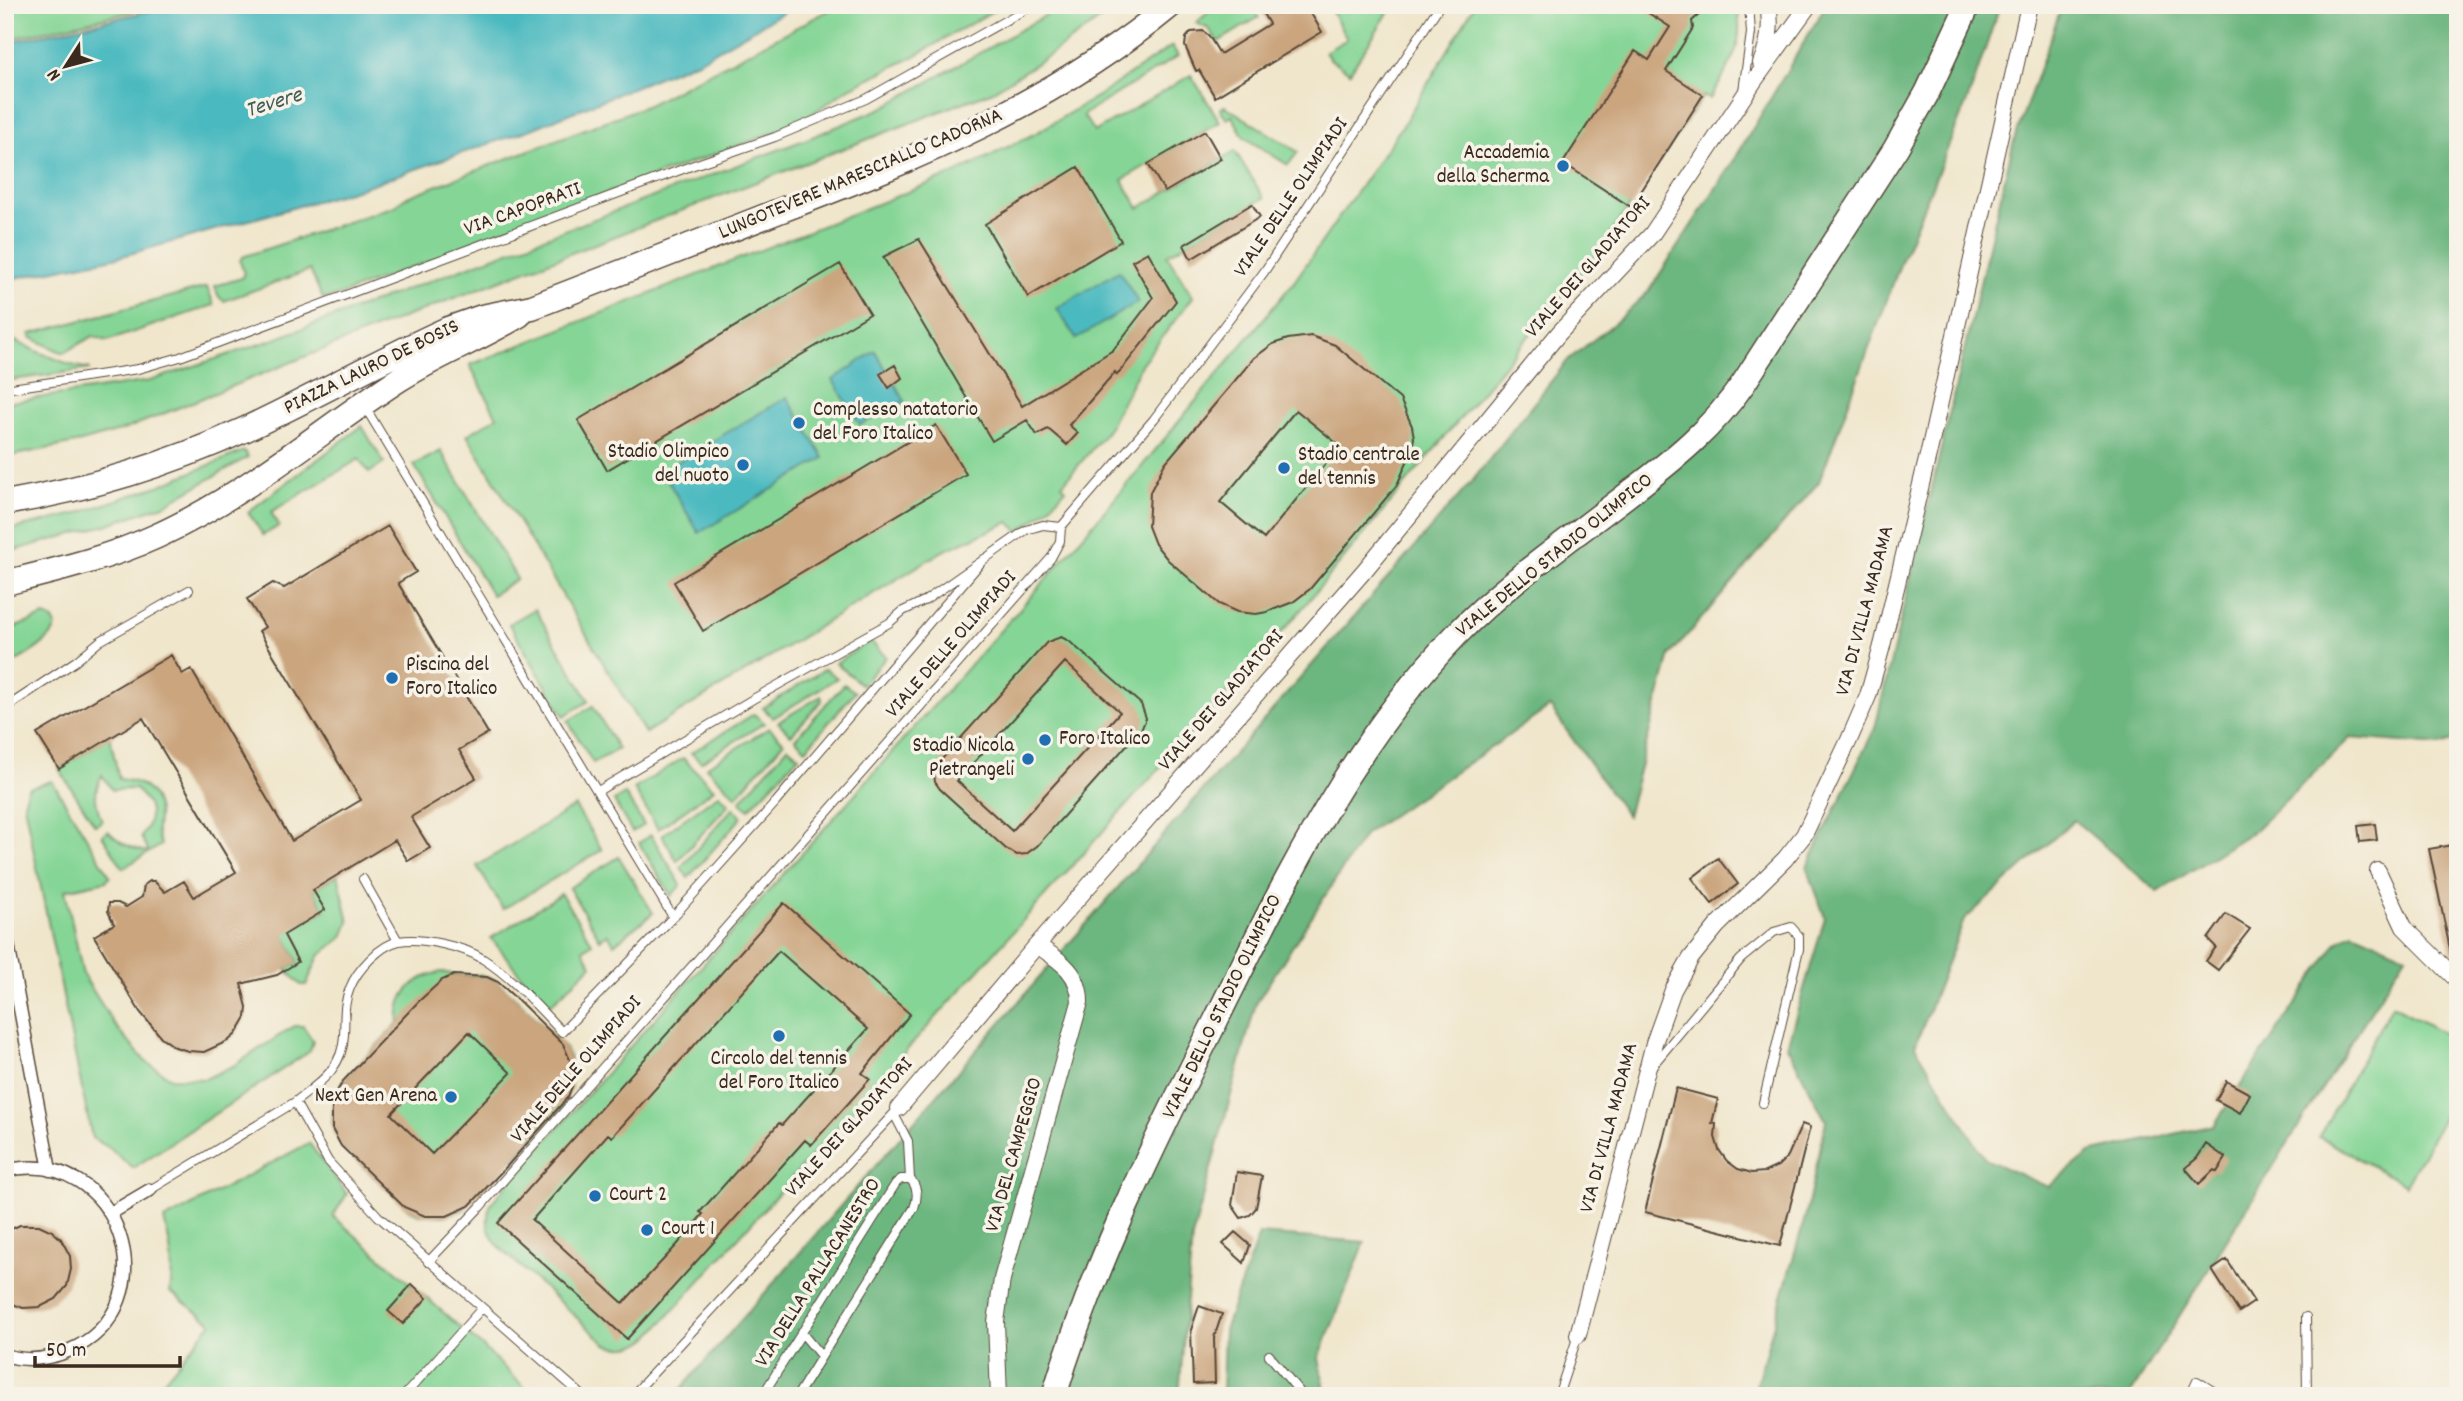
<svg xmlns="http://www.w3.org/2000/svg" width="2463" height="1401" font-family="Dekko,sans-serif">
  <rect width="100%" height="100%" fill="#f7f3e8"/>
  <filter id="ink" filterUnits="userSpaceOnUse"><feTurbulence type="fractalNoise" baseFrequency=".0143" numOctaves="2"/><feDisplacementMap in="SourceGraphic" scale="14" xChannelSelector="R" yChannelSelector="G"/><feConvolveMatrix kernelMatrix="1 2 1 2 8 2 1 2 1" color-interpolation-filters="sRGB"/></filter>
  <filter id="wash" filterUnits="userSpaceOnUse"><feTurbulence type="fractalNoise" baseFrequency=".00686" numOctaves="4" result="noise"/><feDisplacementMap in="SourceGraphic" scale="28" xChannelSelector="R" yChannelSelector="G"/><feGaussianBlur stdDeviation="1.57" result="paint"/><feColorMatrix in="noise" values="0 0 0 0 0 0 0 0 0 0 0 0 0 0 0 0 0 1.4 0 .05"/><feComposite in="paint" operator="in"/></filter>
  <g filter="url(#wash)">
    <rect width="100%" height="100%" fill="#f0e6cc"/>
    <path fill="#85d596" stroke="#60805a" stroke-width="2" d="M 5,5 L 162,5 L 5,40 Z
      M 839,5 L 1003,5 L 913,57 L 851,87 L 804,119 L 765,136 L 594,198 L 340,295 L 323,299 L 310,270 L 224,301 C 218,298 217,293 215,286 L 242,278 L 244,274 L 240,261 L 242,257 L 395,206 L 404,198 L 648,105 Z
      M 1064,5 L 1120,5 L 1053,53 L 993,91 L 379,327 L 123,430 L 81,442 L 5,457 L 5,425 L 8,424 L 10,402 L 150,381 L 275,339 L 807,139 L 882,108 Z
      M 1217,5 L 1251,5 L 1259,17 L 1218,42 L 1209,29 L 1196,23 Z
      M 1339,5 L 1393,5 L 1350,72 L 1330,59 L 1325,52 L 1347,39 L 1331,10 Z
      M 1475,5 L 1737,5 C 1745,48 1730,64 1710,99 L 1703,96 L 1601,249 L 1290,623 L 652,1334 C 638,1348 624,1350 606,1344 L 499,1247 C 487,1232 485,1221 491,1203 L 1041,585 L 1129,482 L 1294,282 L 1403,125 Z
      M 1172,46 L 1178,56 L 1083,115 L 1094,132 L 1191,75 L 1220,122 L 1122,180 L 1139,208 L 1235,151 L 1264,198 L 1167,255 L 1193,297 L 1142,363 L 1108,430 L 1062,485 L 1066,489 L 1048,509 L 1019,532 L 1009,522 L 943,551 L 645,733 L 467,435 L 497,417 L 470,365 L 958,172 L 1034,134 L 1098,96 Z
      M 1225,106 L 1298,152 L 1288,165 L 1244,137 L 1232,116 L 1227,119 L 1220,109 Z
      M 207,287 L 214,305 L 107,341 L 93,336 L 63,353 L 30,337 L 30,334 Z
      M 5,336 L 36,351 L 71,365 L 90,369 L 5,381 Z
      M 362,426 L 384,463 L 369,473 L 359,459 L 271,512 L 279,526 L 263,535 L 248,512 Z
      M 244,451 L 248,457 L 164,505 L 106,525 L 5,553 L 5,531 L 76,514 L 158,486 Z
      M 441,451 L 517,579 L 492,595 L 414,465 Z
      M 535,609 L 589,701 L 564,716 L 509,624 Z
      M 45,616 C 80,628 16,662 5,667 L 5,631 Z
      M 870,641 L 886,657 L 862,685 L 836,663 Z
      M 825,669 L 837,678 L 773,718 L 763,708 Z
      M 844,684 L 855,692 L 806,749 L 795,739 Z
      M 821,696 L 822,701 L 791,735 L 778,722 Z
      M 593,706 L 618,749 L 593,763 L 568,721 Z
      M 754,714 L 764,723 L 701,762 L 691,753 Z
      M 769,728 L 784,742 L 736,796 L 706,767 Z
      M 110,737 L 119,779 C 140,781 155,789 158,812 C 159,828 153,826 161,845 L 123,868 L 102,835 L 108,831 C 121,844 131,849 149,852 L 141,837 C 155,817 153,805 135,789 L 112,790 L 102,775 C 93,792 95,804 102,821 L 95,825 L 59,769 Z
      M 788,747 L 799,756 L 749,809 L 740,801 Z
      M 683,758 L 714,789 L 658,829 L 634,789 Z
      M 52,781 L 110,876 L 106,881 L 65,890 L 83,975 L 116,1027 L 145,1061 L 171,1078 L 205,1079 L 235,1065 L 294,1026 L 303,1026 L 313,1041 L 310,1051 L 133,1168 L 108,1147 L 92,1138 L 24,804 L 28,788 Z
      M 625,794 L 644,825 L 632,832 L 614,801 Z
      M 719,794 L 729,804 L 677,861 L 662,835 Z
      M 575,806 L 602,850 L 503,909 L 477,866 Z
      M 733,808 L 742,817 L 688,878 L 681,867 Z
      M 651,835 L 681,885 L 671,896 L 639,843 Z
      M 619,857 L 653,913 L 614,944 L 608,934 L 600,939 L 569,888 Z
      M 338,875 L 349,922 L 343,937 L 319,956 L 306,985 L 301,985 L 286,970 L 298,962 L 283,933 L 325,910 L 313,890 Z
      M 561,894 L 592,943 L 583,950 L 592,965 L 547,1008 L 491,938 Z
      M 441,972 L 457,975 L 481,975 L 495,980 L 520,1002 L 564,1046 L 570,1059 L 571,1088 L 562,1109 L 463,1210 L 444,1216 L 421,1215 L 408,1209 L 343,1148 L 334,1132 L 332,1124 L 333,1099 L 344,1080 L 399,1022 C 396,994 415,977 441,972 Z
      M 2392,1005 L 2458,1041 L 2458,1091 L 2406,1185 L 2319,1137 Z
      M 309,1143 L 347,1194 L 333,1216 L 484,1348 L 533,1396 L 151,1396 L 212,1323 L 170,1292 C 174,1267 171,1244 164,1220 Z"/>
    <path fill="#6cb67f" stroke="#54704e" stroke-width="2" d="M 1826,5 L 2000,5 L 1971,91 L 1901,262 L 1819,482 L 1670,655 L 1627,816 L 1550,707 L 1365,834 L 1256,1003 L 1192,1238 L 1179,1396 L 675,1396 L 1473,480 L 1568,360 L 1616,322 L 1648,292 L 1736,157 Z
      M 2062,5 L 2458,5 L 2458,739 L 2441,745 L 2350,738 L 2256,829 L 2158,892 L 2074,820 L 1964,920 L 1915,1046 L 1985,1159 L 2048,1187 L 2090,1153 L 2214,1125 L 2337,942 L 2353,932 L 2406,955 L 2129,1396 L 1753,1396 L 1806,1214 L 1826,1121 L 1787,1046 L 1825,918 L 1807,867 L 1875,728 L 2013,144 Z
      M 1259,1234 L 1365,1242 L 1319,1358 L 1326,1396 L 1222,1396 L 1224,1330 Z"/>
    <path fill="#4bbac0" stroke="#43726f" stroke-width="2" d="M 177,5 L 796,5 L 700,60 L 529,130 L 352,191 L 119,257 L 5,280 L 5,43 Z
      M 1119,271 L 1138,302 L 1076,339 L 1057,308 Z
      M 875,351 L 905,401 L 860,425 L 833,380 Z
      M 787,397 L 824,458 L 699,533 L 662,471 Z"/>
    <g id="blocks">
      <path fill="#caa57e" fill-rule="evenodd" d="M 1258,5 L 1306,5 L 1322,32 L 1215,97 L 1199,70 L 1196,71 L 1185,46 L 1186,38 L 1191,32 L 1203,31 L 1209,36 L 1220,54 L 1269,24 Z
        M 1636,5 L 1710,5 L 1692,21 L 1693,28 L 1666,71 L 1703,95 L 1631,207 L 1563,163 L 1635,51 L 1649,60 L 1670,27 Z
        M 1205,131 L 1221,159 L 1165,192 L 1148,164 Z
        M 1078,167 L 1121,241 L 1028,297 L 985,224 Z
        M 1252,204 L 1260,217 L 1191,259 L 1184,245 Z
        M 919,239 L 1022,406 L 1113,350 L 1153,298 L 1132,261 L 1148,252 L 1176,301 L 1117,375 L 1115,372 L 1069,425 L 1078,433 L 1067,445 L 1048,429 L 1037,435 L 1027,420 L 992,441 L 883,257 Z
        M 840,264 L 870,314 L 607,470 L 578,420 Z
        M 1311,336 L 1335,345 L 1400,399 L 1412,426 L 1414,438 L 1411,453 L 1397,485 L 1310,589 L 1293,602 L 1267,612 L 1256,614 L 1237,612 L 1219,604 L 1168,560 L 1155,544 L 1148,526 L 1150,492 L 1165,463 L 1254,358 L 1273,344 L 1288,339 ZM 1296,410 L 1340,446 L 1264,539 L 1220,502 Z
        M 895,365 L 902,378 L 889,388 L 880,374 Z
        M 936,425 L 966,474 L 703,631 L 674,582 Z
        M 388,526 L 416,572 L 398,583 L 488,733 L 459,750 L 476,778 L 411,817 L 430,848 L 408,861 L 395,840 L 313,890 L 325,910 L 284,935 L 298,962 L 277,975 L 241,984 L 247,1007 L 246,1017 L 236,1034 L 228,1041 L 204,1052 L 188,1051 L 175,1047 L 161,1037 L 140,1012 L 94,936 L 114,924 L 108,911 L 109,903 L 118,903 L 126,907 L 142,897 L 144,885 L 150,881 L 154,881 L 165,892 L 184,881 L 194,897 L 236,872 L 143,718 L 59,769 L 37,734 L 171,655 L 182,674 L 191,669 L 292,841 L 361,800 L 259,631 L 265,627 L 247,599 L 273,583 L 284,588 Z
        M 1061,637 L 1069,641 L 1141,704 L 1146,718 L 1142,728 L 1037,846 L 1026,854 L 1017,855 L 1006,849 L 940,789 L 935,782 L 934,772 L 942,759 L 1047,642 ZM 1065,662 L 1120,712 L 1012,831 L 957,781 Z
        M 2375,824 L 2377,840 L 2360,842 L 2358,826 Z
        M 2458,844 L 2458,953 L 2451,954 L 2429,849 Z
        M 1718,858 L 1738,884 L 1712,904 L 1692,878 Z
        M 784,903 L 910,1014 L 862,1073 L 870,1079 L 811,1145 L 805,1140 L 627,1339 L 498,1223 ZM 779,951 L 868,1029 L 782,1125 L 779,1123 L 700,1212 L 703,1214 L 677,1245 L 623,1303 L 532,1220 L 608,1134 L 612,1137 Z
        M 2226,914 L 2250,929 L 2218,970 L 2206,961 L 2216,947 L 2208,939 Z
        M 454,975 L 487,977 L 498,982 L 520,1002 L 563,1044 L 571,1062 L 572,1086 L 568,1097 L 507,1166 L 469,1206 L 447,1216 L 425,1216 L 404,1207 L 341,1146 L 332,1129 L 332,1100 L 343,1081 L 418,1002 L 442,980 ZM 469,1032 L 511,1073 L 432,1154 L 391,1114 Z
        M 2226,1081 L 2250,1094 L 2240,1113 L 2216,1100 Z
        M 1676,1088 L 1718,1099 L 1712,1123 L 1716,1124 L 1715,1137 L 1719,1150 L 1727,1161 L 1738,1169 L 1752,1173 L 1765,1172 L 1778,1166 L 1788,1156 L 1802,1124 L 1810,1127 L 1780,1246 L 1645,1212 Z
        M 2206,1144 L 2226,1158 L 2217,1172 L 2214,1170 L 2199,1184 L 2185,1168 L 2197,1158 Z
        M 1237,1172 L 1262,1176 L 1256,1208 L 1250,1215 L 1241,1218 L 1232,1205 Z
        M 20,1225 L 39,1225 L 52,1231 L 61,1239 L 70,1256 L 71,1269 L 67,1286 L 56,1299 L 40,1307 L 23,1308 L 5,1301 L 5,1232 Z
        M 1235,1232 L 1250,1245 L 1244,1263 L 1223,1244 Z
        M 2227,1260 L 2254,1302 L 2239,1312 L 2212,1270 Z
        M 412,1284 L 427,1298 L 403,1324 L 388,1311 Z
        M 1199,1306 L 1222,1314 L 1214,1338 L 1215,1383 L 1193,1384 L 1191,1330 Z"/>
    </g>
  </g>
  <g filter="url(#ink)">
    <use href="#blocks" fill-opacity="0" stroke="#564638" stroke-width="2"/>
    <g fill="none" stroke-linecap="round" stroke-linejoin="round">
      <defs>
        <path id="service" d="M 1743,91 L 1751,33 L 1749,5
          M 5,389 L 138,369 L 180,357 L 691,166 L 775,137 L 866,99 L 1033,5
          M 365,407 L 673,917
          M 5,708 L 76,661 L 100,641 L 189,590
          M 598,791 L 753,699 L 889,623 L 903,611 L 926,600 L 1026,530 L 1043,525 L 1061,527
          M 363,879 L 398,941
          M 1652,1066 L 1741,959 L 1774,932 L 1791,927 L 1799,936 L 1799,949 L 1763,1103
          M 894,1114 L 908,1141 L 910,1179
          M 150,1190 L 295,1102
          M 428,1262 L 480,1207 L 1051,558 L 1060,541 L 1061,527 L 1154,419 L 1264,272 L 1440,5
          M 2306,1317 L 2307,1396
          M 801,1332 L 821,1356
          M 1269,1355 L 1303,1396
          M 404,1396 L 482,1308
          M 583,1396 L 378,1216 L 328,1161 L 295,1102 C 319,1083 343,1069 344,1035 C 345,1019 343,1004 350,988 C 357,970 380,945 399,941 C 421,937 465,947 483,959 C 512,977 538,1007 562,1032 L 673,917 L 776,802 L 984,559
          M 632,1396 L 899,1108
          M 762,1396 L 896,1183 L 901,1179 L 910,1179 C 918,1187 918,1198 914,1208 L 797,1396
          M 1558,1396 L 1578,1335
          M 2190,1396 L 2197,1381 L 2221,1396"/>
        <path id="pedestrian" d="M 5,928 L 50,1170
          M 5,1171 C 118,1142 175,1306 68,1351 C 49,1359 26,1362 5,1355
          M 111,1213 L 150,1190"/>
        <path id="minor" d="M 1761,63 C 1769,43 1772,26 1768,5
          M 2378,871 L 2404,927 L 2458,981
          M 899,1108 L 1037,945 L 1364,571 L 1559,333 L 1652,234 L 1754,81 L 1809,5
          M 1578,1335 L 1654,1043 L 1673,990 L 1691,958 L 1717,926 L 1785,859 L 1804,835 L 1849,740 L 1868,696 L 1882,646 L 1929,451 L 2029,5
          M 999,1396 L 996,1322 L 1002,1279 L 1080,1002 C 1080,972 1059,960 1037,945"/>
        <path id="primary" d="M 5,503 C 88,489 170,464 246,429 C 314,397 379,360 448,329 L 482,317 L 532,307 C 614,275 697,243 779,211 C 923,156 1051,104 1171,5
          M 5,583 C 57,570 109,558 157,536 C 245,496 318,432 398,380 C 437,355 480,339 519,315
          M 1054,1396 C 1093,1266 1154,1143 1215,1022 C 1283,885 1349,746 1456,635 C 1508,581 1572,538 1631,492 C 1673,460 1713,428 1743,384 L 1896,148 L 1927,93 L 1968,5"/>
      </defs>
      <use href="#service" stroke="#564638" stroke-width="10"/>
      <use href="#pedestrian" stroke="#564638" stroke-width="15"/>
      <use href="#minor" stroke="#564638" stroke-width="18"/>
      <use href="#primary" stroke="#564638" stroke-width="27"/>
      <use href="#service" stroke="#fff" stroke-width="8"/>
      <use href="#pedestrian" stroke="#fff" stroke-width="12"/>
      <use href="#minor" stroke="#fff" stroke-width="16"/>
      <use href="#primary" stroke="#fff" stroke-width="24"/>
    </g>
  </g>
  <g fill="#1f6fb2" stroke="#f7f3e8" stroke-width="2.5">
    <circle cx="1563" cy="166" r="7"/>
    <circle cx="799" cy="423" r="7"/>
    <circle cx="743" cy="465" r="7"/>
    <circle cx="1284" cy="468" r="7"/>
    <circle cx="392" cy="678" r="7"/>
    <circle cx="1045" cy="740" r="7"/>
    <circle cx="1028" cy="759" r="7"/>
    <circle cx="779" cy="1036" r="7"/>
    <circle cx="451" cy="1097" r="7"/>
    <circle cx="595" cy="1196" r="7"/>
    <circle cx="647" cy="1230" r="7"/>
  </g>
  <g text-anchor="middle" dominant-baseline="central" stroke-width="7" stroke-linejoin="round" paint-order="stroke">
    <g font-size="21" fill="#3b2a1e" stroke="#f7f3e8" text-anchor="start">
      <text x="1549" y="154" text-anchor="end">Accademia<tspan x="1549" dy="24">della Scherma</tspan></text>
      <text x="813" y="411">Complesso natatorio<tspan x="813" dy="24">del Foro Italico</tspan></text>
      <text x="729" y="453" text-anchor="end">Stadio Olimpico<tspan x="729" dy="24">del nuoto</tspan></text>
      <text x="1298" y="456">Stadio centrale<tspan x="1298" dy="24">del tennis</tspan></text>
      <text x="406" y="666">Piscina del<tspan x="406" dy="24">Foro Italico</tspan></text>
      <text x="1059" y="740">Foro Italico</text>
      <text x="1014" y="747" text-anchor="end">Stadio Nicola<tspan x="1014" dy="24">Pietrangeli</tspan></text>
      <text x="779" y="1060" text-anchor="middle">Circolo del tennis<tspan x="779" dy="24">del Foro Italico</tspan></text>
      <text x="437" y="1097" text-anchor="end">Next Gen Arena</text>
      <text x="609" y="1196">Court 2</text>
      <text x="661" y="1230">Court 1</text>
    </g>
    <g font-size="21" fill="#3b2a1e" stroke="#f7f3e8">
      <text transform="translate(861 175) rotate(-23)">LUNGOTEVERE MARESCIALLO CADORNA</text>
      <text transform="translate(1292 198) rotate(-56)">VIALE DELLE OLIMPIADI</text>
      <text transform="translate(523 210) rotate(-20)">VIA CAPOPRATI</text>
      <text transform="translate(1589 268) rotate(-49)">VIALE DEI GLADIATORI</text>
      <text transform="translate(372 368) rotate(-26)">PIAZZA LAURO DE BOSIS</text>
      <text transform="translate(1555 556) rotate(-39)">VIALE DELLO STADIO OLIMPICO</text>
      <text transform="translate(1866 611) rotate(-75)">VIA DI VILLA MADAMA</text>
      <text transform="translate(952 645) rotate(-49)">VIALE DELLE OLIMPIADI</text>
      <text transform="translate(1222 701) rotate(-49)">VIALE DEI GLADIATORI</text>
      <text transform="translate(1223 1007) rotate(-64)">VIALE DELLO STADIO OLIMPICO</text>
      <text transform="translate(577 1070) rotate(-49)">VIALE DELLE OLIMPIADI</text>
      <text transform="translate(850 1128) rotate(-48)">VIALE DEI GLADIATORI</text>
      <text transform="translate(1610 1128) rotate(-75)">VIA DI VILLA MADAMA</text>
      <text transform="translate(1015 1155) rotate(-74)">VIA DEL CAMPEGGIO</text>
      <text transform="translate(819 1273) rotate(-58)">VIA DELLA PALLACANESTRO</text>
    </g>
    <g font-size="23" font-style="italic" fill="#415c57" stroke="#f7f3e8">
      <text transform="translate(274 104) rotate(-17)">Tevere</text>
    </g>
  </g>
  <rect width="2463" height="1401" fill="none" stroke="#f7f3e8" stroke-width="28"/>
  <g transform="translate(66 66) rotate(234)" stroke="#f7f3e8" stroke-width="5" paint-order="stroke">
  <path d="M0-5L12 26L0 18L-12 26Z" fill="#3b2a1e"/>
  <text y="-10" font-size="19" font-weight="bold" text-anchor="middle" fill="#3b2a1e">N</text>
  </g>
  <path d="M35 1356v10h145v-10" fill="none" stroke="#3b2a1e" stroke-width="3.5"/>
  <text x="46" y="1356" font-size="21" fill="#3b2a1e" stroke="#f7f3e8" stroke-width="5" paint-order="stroke">50 m</text>
</svg>
